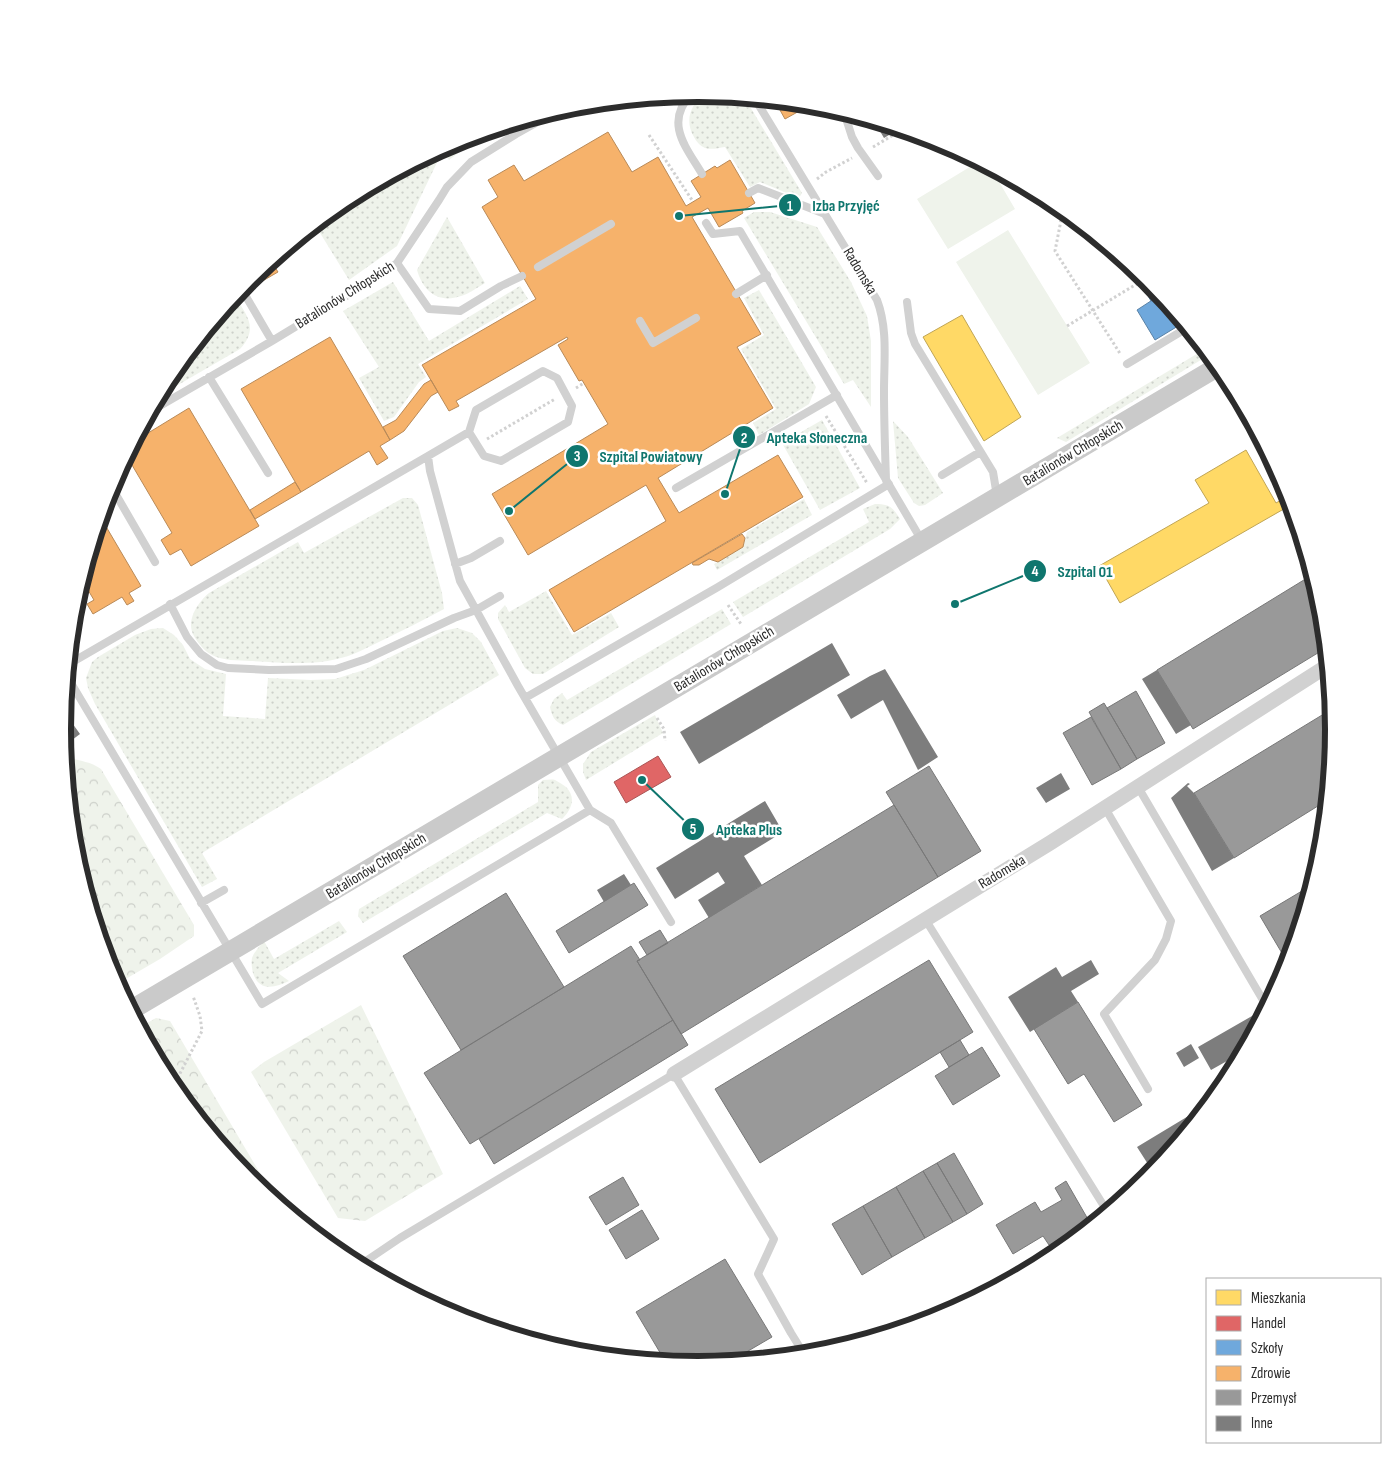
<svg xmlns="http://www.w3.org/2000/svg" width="1396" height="1458" font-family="'Sofia Sans Condensed',sans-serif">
  <defs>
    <pattern id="grass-dots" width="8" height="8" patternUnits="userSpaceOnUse" patternTransform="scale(1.25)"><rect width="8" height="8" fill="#eff3eb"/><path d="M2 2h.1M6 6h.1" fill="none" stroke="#cdd0ca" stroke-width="1.8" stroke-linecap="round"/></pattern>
    <pattern id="forest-crowns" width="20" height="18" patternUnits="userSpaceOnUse" patternTransform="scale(1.25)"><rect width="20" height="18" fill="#eff3eb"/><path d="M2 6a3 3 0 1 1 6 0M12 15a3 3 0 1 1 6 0" fill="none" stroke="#cdd0ca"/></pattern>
  </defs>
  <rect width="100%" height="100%" fill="#fff"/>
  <path fill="url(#grass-dots)" d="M 704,94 L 743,98 L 749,105 L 802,193 L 799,198 L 760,182 L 750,187 L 725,147 C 718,148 712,150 705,148 C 700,146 696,141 694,137 C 684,120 691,105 704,94 Z
    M 443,150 L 397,246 L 349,280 L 317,228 Z
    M 754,212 L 770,212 L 817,227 L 851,282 L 867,316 L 871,341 L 871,407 L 853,380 L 844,384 L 744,218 Z
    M 447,217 L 485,283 C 478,287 469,294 461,296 C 438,304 423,291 417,270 Z
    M 393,282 L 429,341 L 520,286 L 528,299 L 418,364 L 426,377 L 419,382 L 394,417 L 384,421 L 359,378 L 379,367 L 343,311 Z
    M 759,290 L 816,387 L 809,404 L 759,435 L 753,423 L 776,409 L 741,349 L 764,335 L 744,298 Z
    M 235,296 C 247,316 259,328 240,349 L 159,396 L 170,376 Z
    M 1205,349 L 1209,355 L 1066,442 L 1057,438 Z
    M 822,420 L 860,488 L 820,510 L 782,443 Z
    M 893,421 L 908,437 L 943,493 L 925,505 L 919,506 L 914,503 L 898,478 Z
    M 403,498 L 412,498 L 418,505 L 442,593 L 444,609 C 424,620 403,630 383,640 C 368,647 353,656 337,659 C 309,666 278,662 250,661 C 238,660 223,661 212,655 C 205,652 198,643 194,636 C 185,621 198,602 209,593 L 298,542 L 304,553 Z
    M 804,499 L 812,515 L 717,570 L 714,564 L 743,547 L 747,532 Z
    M 875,504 C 889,504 893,507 900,519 L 890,529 L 743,617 L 733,602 L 869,522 L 863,509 Z
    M 546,591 L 572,635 L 611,613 L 619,627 L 543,674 L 533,674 L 525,668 L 498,619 L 498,613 L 505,605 L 509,612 Z
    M 722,609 L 731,624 L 563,725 C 554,721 552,716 550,707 L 554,699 L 562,693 L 567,700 Z
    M 163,628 L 174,635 L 183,645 L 190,659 L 205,669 L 226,674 L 223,716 L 265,719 L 268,678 L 311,680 L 335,679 L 364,670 L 443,631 L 457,628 L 472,633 L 481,642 L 499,675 L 202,853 L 217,879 L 202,887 L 95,704 L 88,688 L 86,678 L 92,662 L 98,657 L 135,635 L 151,629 Z
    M 655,715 L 663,733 L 586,780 L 583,772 L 583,764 L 591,752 Z
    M 543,780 C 547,780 552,779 555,780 C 559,782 563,785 566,787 C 577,798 571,810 562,819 L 547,813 L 363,923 L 358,916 L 359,909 L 538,802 L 538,785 Z
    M 339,921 L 347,932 L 278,973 L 289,981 C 275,988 259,992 253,973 C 252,968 251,963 252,958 C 254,952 260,946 264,941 L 274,959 Z"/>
  <path fill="url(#forest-crowns)" d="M 493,130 L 474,141 L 449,160 L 443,150 L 297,240 L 345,200 L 455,142 Z
    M 65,756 C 79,762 88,760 101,769 L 194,925 L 194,936 L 160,959 L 117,984 L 111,972 L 75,853 Z
    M 361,1005 L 443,1174 L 365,1221 L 338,1218 L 251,1072 L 264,1062 Z
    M 156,1018 L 170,1021 L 277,1202 L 248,1178 L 169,1082 L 140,1027 Z"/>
  <path fill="#eff3eb" d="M 978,162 L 991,168 L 1015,209 L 948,249 L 917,199 Z
    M 1008,230 L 1090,363 L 1038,395 L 956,262 Z"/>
  <path fill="#ffd966" stroke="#c0a555" d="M 1130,265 L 1142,275 L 1138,278 Z
    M 962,315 L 1021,417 L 984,441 L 923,337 Z
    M 1246,450 L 1276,503 L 1288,496 L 1294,516 L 1289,506 L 1120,603 L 1099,566 L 1209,503 L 1195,480 Z"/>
  <path fill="#e06666" stroke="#a55" d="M 658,756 L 671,777 L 626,803 L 614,782 Z"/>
  <path fill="#6fa8dc" stroke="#5b83a7" d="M 928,138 L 941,142 L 942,142 L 934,148 Z
    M 1026,187 L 1043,196 L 1034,202 L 1025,188 Z
    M 1142,275 L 1148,280 L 1160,295 L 1151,301 L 1138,278 Z
    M 1160,295 L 1183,323 L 1155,340 L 1137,310 Z"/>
  <path fill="#f6b26b" stroke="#b98a58" d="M 777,102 L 778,104 L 781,102 L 810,105 L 785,119 L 776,103 Z
    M 608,132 L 632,172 L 658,157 L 686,206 L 701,197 L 691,181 L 715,166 L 717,168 L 730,160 L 755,203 L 742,211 L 743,213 L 719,227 L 708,208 L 692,217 L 761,334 L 737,347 L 773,408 L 658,478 L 679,513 L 778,455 L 803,497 L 574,632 L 549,590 L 666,521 L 646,485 L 528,555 L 492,494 L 608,424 L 582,380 L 579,381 L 558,345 L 568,339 L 567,337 L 456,401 L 459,406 L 449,411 L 422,365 L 536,299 L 482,207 L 498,197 L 488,180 L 514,165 L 524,181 Z
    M 271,261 L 278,272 L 259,283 L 255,275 Z
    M 330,337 L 390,440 L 380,446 L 388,458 L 377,465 L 369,451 L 301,492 L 241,389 Z
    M 431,380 L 438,392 L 431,396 L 404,431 L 390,440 L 383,427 L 396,420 L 424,384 Z
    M 189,408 L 259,526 L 191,566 L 181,549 L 170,555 L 161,540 L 172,533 L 132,465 L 121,471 L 120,469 L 135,441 Z
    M 295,482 L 301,492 L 255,519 L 250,510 Z
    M 101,518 L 141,586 L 129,593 L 134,601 L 127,605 L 122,597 L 93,614 L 87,604 L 94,600 L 82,580 Z
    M 742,534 L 745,538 L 743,547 L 718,562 L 709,559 L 699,565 L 693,565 L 692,563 Z"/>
  <path fill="#999" stroke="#787878" d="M 1312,575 L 1321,605 L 1326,648 L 1193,729 L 1157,670 Z
    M 1136,691 L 1165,743 L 1137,759 L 1107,708 Z
    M 1104,703 L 1137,759 L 1121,769 L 1089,712 Z
    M 1332,709 L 1334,729 L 1326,801 L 1234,858 L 1194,793 Z
    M 1091,717 L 1121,769 L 1092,785 L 1063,733 Z
    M 929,766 L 981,851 L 938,877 L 886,792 Z
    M 894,805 L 938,877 L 681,1034 L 637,961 Z
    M 634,883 L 648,905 L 569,953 L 556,931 Z
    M 1312,885 L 1289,958 L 1286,960 L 1260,916 Z
    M 506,893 L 564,987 L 461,1050 L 403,956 Z
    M 660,930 L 668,943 L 647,955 L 639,942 Z
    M 631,946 L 640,960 L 637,961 L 673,1020 L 470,1144 L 424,1073 Z
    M 929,960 L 973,1032 L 760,1163 L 715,1089 Z
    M 1078,1002 L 1142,1105 L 1114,1122 L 1084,1074 L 1068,1084 L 1034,1029 Z
    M 673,1020 L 688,1045 L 494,1164 L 479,1139 Z
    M 960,1040 L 969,1055 L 949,1067 L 940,1052 Z
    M 982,1047 L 1000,1076 L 953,1105 L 935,1076 Z
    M 954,1153 L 983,1204 L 967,1214 L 937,1163 Z
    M 937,1163 L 967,1214 L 953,1222 L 923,1171 Z
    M 923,1171 L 953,1222 L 925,1238 L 896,1187 Z
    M 623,1177 L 639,1205 L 606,1225 L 589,1197 Z
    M 1066,1181 L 1089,1221 L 1049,1245 L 1043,1236 L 1013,1254 L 996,1225 L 1035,1202 L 1041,1212 L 1062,1200 L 1055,1188 Z
    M 896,1187 L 925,1238 L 892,1257 L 863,1206 Z
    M 863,1206 L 892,1257 L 862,1275 L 832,1224 Z
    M 642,1210 L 659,1239 L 626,1259 L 609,1230 Z
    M 725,1259 L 772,1337 L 731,1361 L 698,1364 L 665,1361 L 636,1312 Z"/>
  <path fill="#7d7d7d" d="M 874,121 L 899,129 L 884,138 Z
    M 832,643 L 850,675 L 699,764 L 680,732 Z
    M 885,669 L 938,757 L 918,770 L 883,700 L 851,719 L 837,695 L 870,676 Z
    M 1157,670 L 1191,725 L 1176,734 L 1142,679 Z
    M 70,720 L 80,734 L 64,746 L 63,725 Z
    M 1061,773 L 1070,789 L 1046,803 L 1036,788 Z
    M 1188,783 L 1190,784 L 1187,786 L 1194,793 L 1234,858 L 1212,871 L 1171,798 Z
    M 765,801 L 783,832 L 744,856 L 762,885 L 709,918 L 698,900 L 725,883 L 718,872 L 675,899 L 656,868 Z
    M 624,874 L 631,885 L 604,902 L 597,890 Z
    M 1091,960 L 1099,974 L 1071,991 L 1078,1002 L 1030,1032 L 1008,997 L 1056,967 L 1062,977 Z
    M 1259,1012 L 1262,1016 L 1243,1052 L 1211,1070 L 1198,1047 Z
    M 1191,1044 L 1199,1058 L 1184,1067 L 1176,1053 Z
    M 1200,1109 L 1202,1112 L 1153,1172 L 1137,1147 Z"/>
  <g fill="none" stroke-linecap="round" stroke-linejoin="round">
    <path stroke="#d1d1d1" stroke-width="3" stroke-dasharray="2.5 2.5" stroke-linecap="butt" d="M 649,135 L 692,200
      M 873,147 L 900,131
      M 817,179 L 826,172 L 852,158
      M 1063,210 L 1055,251 L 1121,355
      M 1067,326 L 1140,282
      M 576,388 L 584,383
      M 826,416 L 867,483
      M 487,439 L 555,399
      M 728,605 L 741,624
      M 657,718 L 664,729 L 665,741
      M 173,1087 L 202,1031 L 200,1016 L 193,996"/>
    <path stroke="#d1d1d1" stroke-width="8" d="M 691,94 C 664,123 686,147 702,174
      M 755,99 L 877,300 C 888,329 884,360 884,391 C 884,421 885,450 886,480
      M 844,112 L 852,137 L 858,148 L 878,176
      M 749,193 L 758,188 L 825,214
      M 706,223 L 713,234 L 740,231 L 922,541
      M 397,263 L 429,309 L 460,311 L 501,286 L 522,276
      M 538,267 L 611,224
      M 241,288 L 272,341
      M 736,294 L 767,275
      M 907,302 L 911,333 L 915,344 L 993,472 L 997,496
      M 640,321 L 653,343 L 696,318
      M 1127,364 L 1187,328
      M 209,377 L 268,473
      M 151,411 L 272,341 L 356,290 L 397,263 L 439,200 L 447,187 L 471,162 L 516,134 L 557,111
      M 428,456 L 469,432 L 484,456 L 501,461 L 568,422 L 572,406 L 557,378 L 543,371 L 476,410 L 469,432
      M 942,475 L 980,452
      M 111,486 L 155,562
      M 676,488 L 837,395
      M 455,564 L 471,558 L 500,541
      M 170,604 L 187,637 L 201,654 L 217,665 L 228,668 L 269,670 L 336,669 L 366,659 L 454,618 L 476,610 L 500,596
      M 69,664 L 428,456 L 430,471 L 460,581 L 518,686 L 590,810 L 611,823 L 671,922
      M 1321,670 L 1329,683
      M 68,678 L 262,1004 L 590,810
      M 525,698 L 718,587 L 889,484
      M 1138,787 L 1267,1007
      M 1105,808 L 1171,921 L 1166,939 L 1155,960 L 1104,1014 L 1148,1089
      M 201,903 L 224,890
      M 925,919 L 1107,1211
      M 360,1265 L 400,1238 L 674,1074 L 774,1239 L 758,1274 L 791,1333 L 804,1354"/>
    <path stroke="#d1d1d1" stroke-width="15" d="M 674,1074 L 1050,843 L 1327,666"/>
    <path stroke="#cacaca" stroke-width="20" d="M 131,1010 L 1219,366"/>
  </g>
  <g text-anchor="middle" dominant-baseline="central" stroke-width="5" stroke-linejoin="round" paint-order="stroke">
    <g font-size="15" fill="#2c2c2c" stroke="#fff">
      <text transform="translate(860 271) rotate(59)">Radomska</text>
      <text transform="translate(345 295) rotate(-32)">Batalionów Chłopskich</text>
      <text transform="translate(1073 453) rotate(-31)">Batalionów Chłopskich</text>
      <text transform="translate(724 659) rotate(-31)">Batalionów Chłopskich</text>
      <text transform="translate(376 866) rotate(-31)">Batalionów Chłopskich</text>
      <text transform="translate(1002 872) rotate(-31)">Radomska</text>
    </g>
  </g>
  <path d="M0 0H1396V1458H0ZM71 729a627 627 0 1 1 1254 0a627 627 0 1 1-1254 0Z" fill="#fff" fill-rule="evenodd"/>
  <path fill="none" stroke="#2c2c2c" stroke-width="6" d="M71 729a627 627 0 1 1 1254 0a627 627 0 1 1-1254 0Z"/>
  <path fill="none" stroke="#0f766e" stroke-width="2" d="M679 216L790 205M725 494L744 437M509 511L577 456M955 604L1035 571M642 780L693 829"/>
  <g fill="#0f766e" stroke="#fff" stroke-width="2">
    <circle cx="679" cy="216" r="5"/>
    <circle cx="725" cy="494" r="5"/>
    <circle cx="509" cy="511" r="5"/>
    <circle cx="955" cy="604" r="5"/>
    <circle cx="642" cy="780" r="5"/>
    <circle cx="790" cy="205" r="12"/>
    <circle cx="744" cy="437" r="12"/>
    <circle cx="577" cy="456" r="12"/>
    <circle cx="1035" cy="571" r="12"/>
    <circle cx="693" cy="829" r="12"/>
  </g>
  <g font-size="15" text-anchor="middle" font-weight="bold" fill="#fff">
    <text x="790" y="211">1</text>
    <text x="744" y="443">2</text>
    <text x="577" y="461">3</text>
    <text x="1035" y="576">4</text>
    <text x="693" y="834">5</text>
  </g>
  <g font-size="16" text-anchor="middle" font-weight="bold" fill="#0f766e" stroke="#fff" stroke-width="5" stroke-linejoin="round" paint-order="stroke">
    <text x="846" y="211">Izba Przyjęć</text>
    <text x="817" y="443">Apteka Słoneczna</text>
    <text x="651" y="462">Szpital Powiatowy</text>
    <text x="1085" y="577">Szpital 01</text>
    <text x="749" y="835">Apteka Plus</text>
  </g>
  <rect x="1206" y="1278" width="175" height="165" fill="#ffffff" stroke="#ababab"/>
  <rect x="1216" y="1290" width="25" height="15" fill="#ffd966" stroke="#ababab"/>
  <text x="1251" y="1303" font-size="15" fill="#2c2c2c">Mieszkania</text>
  <rect x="1216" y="1316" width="25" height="15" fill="#e06666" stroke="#ababab"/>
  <text x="1251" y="1328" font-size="15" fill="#2c2c2c">Handel</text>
  <rect x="1216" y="1340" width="25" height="15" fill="#6fa8dc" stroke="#ababab"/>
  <text x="1251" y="1353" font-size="15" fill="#2c2c2c">Szkoły</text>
  <rect x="1216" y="1366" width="25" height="15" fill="#f6b26b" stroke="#ababab"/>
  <text x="1251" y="1378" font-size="15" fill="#2c2c2c">Zdrowie</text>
  <rect x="1216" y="1390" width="25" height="15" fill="#999999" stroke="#ababab"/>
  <text x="1251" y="1403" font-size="15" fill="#2c2c2c">Przemysł</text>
  <rect x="1216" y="1416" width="25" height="15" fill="#7d7d7d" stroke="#ababab"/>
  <text x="1251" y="1428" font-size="15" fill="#2c2c2c">Inne</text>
</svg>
